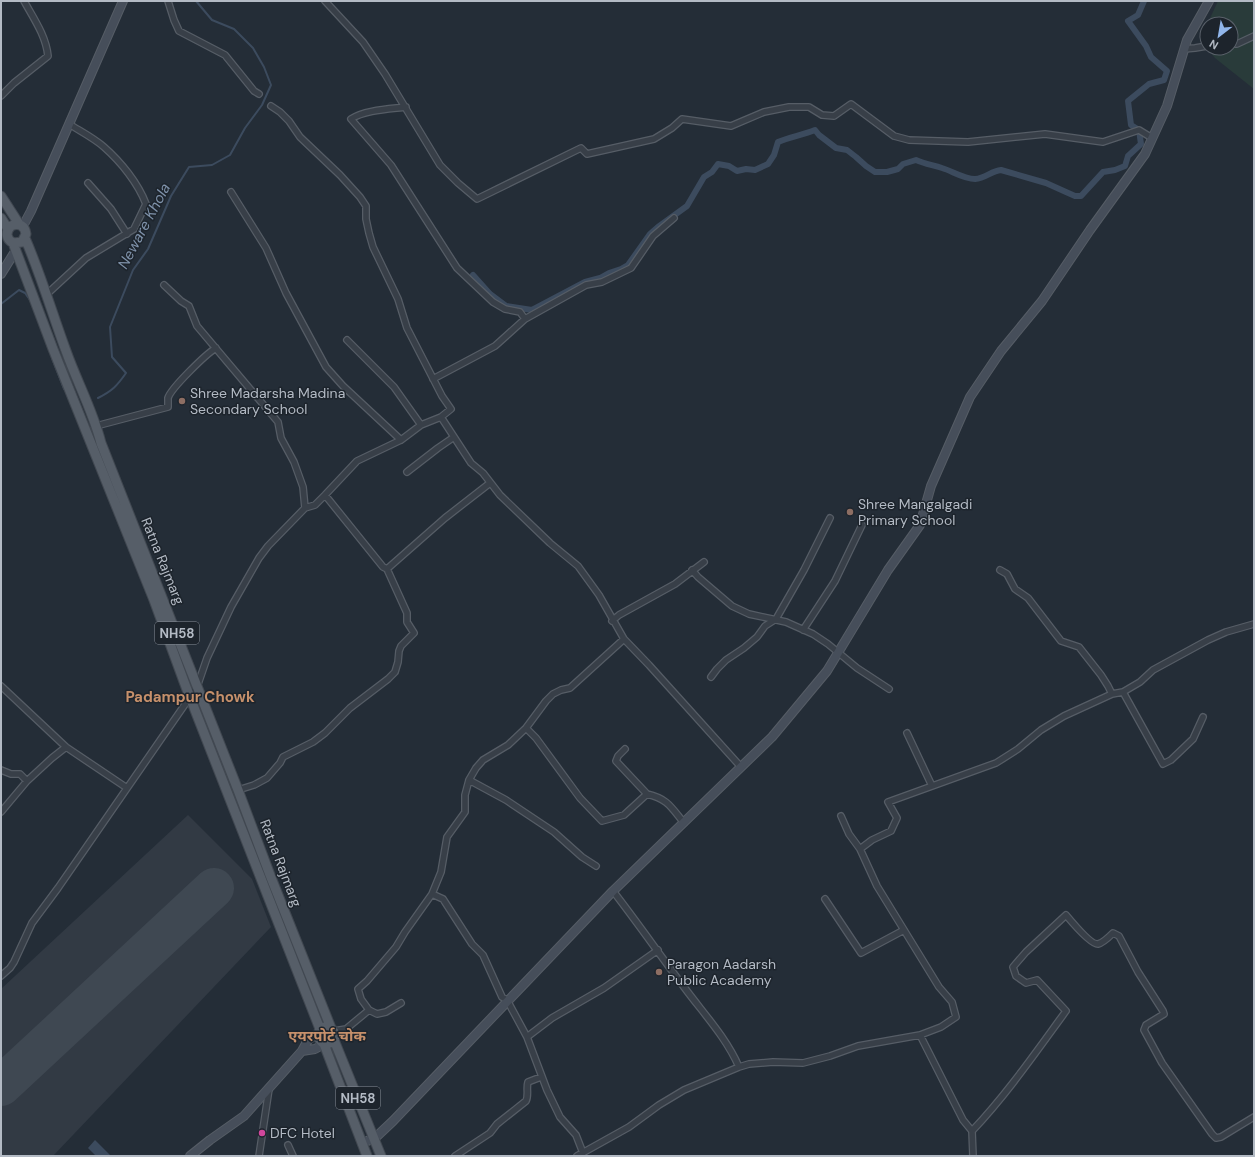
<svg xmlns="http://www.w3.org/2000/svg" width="1255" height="1157" font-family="'DM Sans','Noto Sans Devanagari',sans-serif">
  <rect width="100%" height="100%" fill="#242d37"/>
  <path fill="#323a44" d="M 188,815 L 252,879 L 271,927 L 53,1156 L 1,1156 L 1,989 Z"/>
  <path fill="#293b3a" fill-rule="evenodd" d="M 1218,1 L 1254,1 L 1254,89 L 1215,58 L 1200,40 ZM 1207,24 L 1231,24 L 1231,48 L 1207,48 Z"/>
  <path fill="#3c4b5e" d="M 95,1140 L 111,1156 L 96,1156 L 88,1148 Z"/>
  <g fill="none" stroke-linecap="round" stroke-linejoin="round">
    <path stroke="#3c4b5e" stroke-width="2" d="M 1,304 L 19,290 L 25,293 L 30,300
      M 52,358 L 64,389
      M 98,398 C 112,391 117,386 126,373 L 112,357 L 110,327 L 133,270 L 148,249 L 171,196 L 189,167 L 212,165 L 230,155 L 245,128 L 262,105 L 271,85 L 264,67 L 253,48 L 234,29 L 212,20 L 196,1"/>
    <path stroke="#3c4b5e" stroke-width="6" d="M 473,275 L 490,294 L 506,306 L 532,310 L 585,282 L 600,278 L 609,273 L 621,269 L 628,265 L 650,234 L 658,227 L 687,206 L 704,177 L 712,172 L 718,164 L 729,166 L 737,171 L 746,169 L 755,170 L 768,164 L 774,155 L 778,142 C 789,137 803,135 815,130 L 819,135 L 836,148 L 847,150 L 856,157 L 866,166 L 875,172 L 887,172 L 898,169 L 903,164 L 916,160 C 925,164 933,165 942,168 C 952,171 964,179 975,179 C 986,178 991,171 1001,170 L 1046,183 L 1066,192 L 1075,196 L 1081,196 L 1103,172 L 1115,170 L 1125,166 L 1128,156 L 1141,144 L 1139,130 L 1131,125 L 1128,101 L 1149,84 L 1164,80 L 1167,71 L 1151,57 L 1146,46 L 1128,21 L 1138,15 L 1144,1"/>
    <path stroke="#3f4852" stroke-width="40" d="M 1,1086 L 214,888"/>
    <defs>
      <path id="street" d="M 168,1 L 174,20 L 179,31 L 225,55 L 254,91 L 259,94
        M 325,1 L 363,42 L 385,74 L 440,165 L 458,183 L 477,199 L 581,148 L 587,154 L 654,139 L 672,128 L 682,119 L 731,126 L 764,112 L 789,107 L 809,107 L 822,115 L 834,116 L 851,104 L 894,136 L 909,140 L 968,142 L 1045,134 L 1103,142 L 1139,130 L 1152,138
        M 1231,44 L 1237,44 L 1254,36
        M 1184,49 L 1195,48 L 1207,46
        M 1,96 L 14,83 L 48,56 C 46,36 34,19 24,1
        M 271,106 L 280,112 L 289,121 L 300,137 L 340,175 L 360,197 L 366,206 L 366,219 L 369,233 L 373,247 L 398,299 L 407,328 L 442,396 L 451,409 L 441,417
        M 406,107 C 390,109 364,110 351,119 L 391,165 L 457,268 L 493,302 L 505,309 L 520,312 L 525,319
        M 88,183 L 111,209 L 127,234
        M 231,192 L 266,248 L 286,293 L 326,367 L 343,386 L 401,440
        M 164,285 L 181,301 L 189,306 L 197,326 L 278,422 L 281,438 L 294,462 L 303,487 L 305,508
        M 47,294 L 86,258 L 134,229 L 146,204 C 138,183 121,162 104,147 C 94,138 80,131 69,124
        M 347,340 L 394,387 L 421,425
        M 433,379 L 495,346 L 525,319 L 586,285 L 602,282 L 631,268 L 653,236 L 674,218
        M 96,426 L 168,407 C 168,404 168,400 168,398 C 171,388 206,354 216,348
        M 407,472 L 438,448 L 454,437
        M 325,495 L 383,567 L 387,569
        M 692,570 L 698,577 L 732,606 L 749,614 L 786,622 L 813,634 L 828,644 L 857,668 L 889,689
        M 1000,570 L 1007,574 L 1015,589 L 1028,598 L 1061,641 L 1079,647 L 1101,675 L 1108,686 L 1112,694
        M 612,621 L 619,615 L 675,584 L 704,562
        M 803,630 L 835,581 L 862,525
        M 711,677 L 717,669 L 726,660 L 744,648 L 757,637 L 765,626 L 776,619 L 804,570 L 830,518
        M 1,686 L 66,747 L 127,788
        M 1123,692 L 1163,764 L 1171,760 L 1193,739 L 1203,717
        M 526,728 L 536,738 L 580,798 L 602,821 L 624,815 L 647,794 C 668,799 671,807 684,823
        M 907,733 L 932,786
        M 625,749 L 618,756 L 616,761 L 647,794
        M 1,770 L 11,774 L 20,774 L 27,781
        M 469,780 L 506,800 L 554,832 L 582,857 L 596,866
        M 238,790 L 254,785 L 267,778 L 280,763 L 283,757 L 313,742 L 325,733 L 350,708 L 388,679 L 395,672 L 398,662 L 399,651 L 401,646 L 414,633 L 407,622 L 407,613 L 387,569 L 445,518 L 490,483
        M 1,812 L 27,781 L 52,758 L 66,747
        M 860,849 L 872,840 L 891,831 L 897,818 L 888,802 L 996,763 L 1018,749 L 1041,730 L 1064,716 L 1112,694 L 1123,692 L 1140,682 L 1153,670 L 1208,640 L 1226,632 L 1254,624
        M 613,891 C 637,922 660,955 684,987 C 703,1013 726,1037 739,1067
        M 432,894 L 443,899 L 472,944 L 483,955 L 502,997 L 507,1000 L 527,1037 L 547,1090 L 560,1117 L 576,1135 L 583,1153
        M 825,899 L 861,953 L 904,930
        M 1,976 L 10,968 L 14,962 L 32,923 L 58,888 L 197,687 L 207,658 L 231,607 L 259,558 L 268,546 L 305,508 L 315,505 L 325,495 L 357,461 L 401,440 L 421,425 L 441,417 L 471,463 L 483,473 L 500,495 L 550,543 L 578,566 L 599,595 L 624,639 L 649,665 L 741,767
        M 369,1010 L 377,1014 L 386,1012 L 401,1003
        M 334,1031 L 346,1029 L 369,1010 L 361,999 L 358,989 L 367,981 L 396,947 L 405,932 L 432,894 L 441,872 L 447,837 L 465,812 L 465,795 L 469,780 L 476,768 L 483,760 L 508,745 L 526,728 L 546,701 L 553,694 L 561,690 L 570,688 L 624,639
        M 920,1035 L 963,1120 L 972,1131 L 973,1156
        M 527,1037 L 552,1018 L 604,988 L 658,950
        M 972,1131 C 1007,1094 1036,1052 1066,1011 L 1037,980 L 1026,983 L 1016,976 L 1013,967 L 1026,952 L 1066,915 C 1071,921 1091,945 1098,944 C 1103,943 1109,937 1113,933 L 1119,936 L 1138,972 L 1163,1011 L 1164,1014 L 1146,1025 L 1144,1030 L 1162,1063 L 1212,1134 L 1216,1138 L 1221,1137 L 1254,1117
        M 288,1145 L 293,1156
        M 259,1156 L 269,1089
        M 455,1156 L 490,1133 L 497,1124 L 526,1101 C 529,1095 526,1088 528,1082 L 541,1077
        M 577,1156 L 629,1127 L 659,1105 L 684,1090 L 739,1067 L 749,1064 L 773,1062 L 803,1063 L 830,1056 L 858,1046 L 920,1035 L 941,1027 L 956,1017 L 952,1002 L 939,987 L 877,886 L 860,849 L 849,834 L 841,816"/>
      <path id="secondary" d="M 23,226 L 31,211 L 123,1
        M 1,274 L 16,250
        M 302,1051 L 315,1049 L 324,1044
        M 362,1143 L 375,1138 L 393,1121 L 613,891 L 772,737 L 827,671 L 888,570 L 920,525 L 931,486 L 970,397 L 1001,351 L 1042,301 L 1090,230 L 1145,154 L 1167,106 L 1187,40 L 1209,1
        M 190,1156 L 210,1140 L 244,1116 L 302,1051 L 308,1040 L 318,1033"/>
      <path id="primary" d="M 1,196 L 19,224
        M 1,218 L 8,229
        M 25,238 C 41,275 52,313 66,351 C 77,382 93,411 101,443 L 238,790 L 270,875 L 331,1028 C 339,1036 334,1044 324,1044
        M 13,243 L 22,242 L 26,234 C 25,226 19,222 11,226 C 5,232 6,239 13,243 L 53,349 L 154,600 L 186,687 L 320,1029
        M 324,1027 L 320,1029 C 316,1036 318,1039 324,1044 L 367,1156
        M 334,1040 L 381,1156"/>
    </defs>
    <use href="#street" stroke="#565d66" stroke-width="8"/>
    <use href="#secondary" stroke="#565d66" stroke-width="10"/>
    <use href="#primary" stroke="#414851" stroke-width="11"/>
    <use href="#street" stroke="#383f48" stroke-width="5.5"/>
    <use href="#secondary" stroke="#464e5a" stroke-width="8"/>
    <use href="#primary" stroke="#565e68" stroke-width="9"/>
  </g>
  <g fill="#8d6e63" stroke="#1d242c" stroke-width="1.5">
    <circle cx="182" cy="401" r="4"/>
    <circle cx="850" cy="512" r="4"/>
    <circle cx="659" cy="972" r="4"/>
  </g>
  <circle fill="#d1479c" stroke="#1d242c" stroke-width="1.5" cx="262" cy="1133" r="4"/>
  <g text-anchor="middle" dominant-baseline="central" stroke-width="3" stroke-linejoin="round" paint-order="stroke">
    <g fill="#1d242c" stroke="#868d96" stroke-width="1">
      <rect x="155" y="622" width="44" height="22" rx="3"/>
      <rect x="336" y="1087" width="44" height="22" rx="3"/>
    </g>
    <g font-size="13" font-weight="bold" fill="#b3bac4">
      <text x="177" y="633">NH58</text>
      <text x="358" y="1098">NH58</text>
    </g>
    <g font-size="14" fill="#b3bac4" stroke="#1d242c" text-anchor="start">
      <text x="190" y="393">Shree Madarsha Madina<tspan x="190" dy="16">Secondary School</tspan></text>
      <text x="858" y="504">Shree Mangalgadi<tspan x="858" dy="16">Primary School</tspan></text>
      <text x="667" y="964">Paragon Aadarsh<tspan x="667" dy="16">Public Academy</tspan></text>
      <text x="270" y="1133">DFC Hotel</text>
    </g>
    <g font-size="14" fill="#b3bac4" stroke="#1d242c">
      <text transform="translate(163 561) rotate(68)">Ratna Rajmarg</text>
      <text transform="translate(281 863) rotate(69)">Ratna Rajmarg</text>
    </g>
    <g font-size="15" font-style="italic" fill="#7e91a9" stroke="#1d242c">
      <text transform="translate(144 226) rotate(-62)">Neware Khola</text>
    </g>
    <g font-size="15" font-weight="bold" fill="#c6906b" stroke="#1d242c">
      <text x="190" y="697">Padampur Chowk</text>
      <text x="327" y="1036">एयरपोर्ट चोक</text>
    </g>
  </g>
  <rect width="1255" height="1157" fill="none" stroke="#b3bac4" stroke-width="4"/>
  <g transform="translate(1219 36) rotate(211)"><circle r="19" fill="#1d242c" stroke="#596069"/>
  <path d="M0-3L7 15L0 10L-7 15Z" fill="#91b6eb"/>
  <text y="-6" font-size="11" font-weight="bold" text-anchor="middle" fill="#b3bac4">N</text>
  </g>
</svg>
